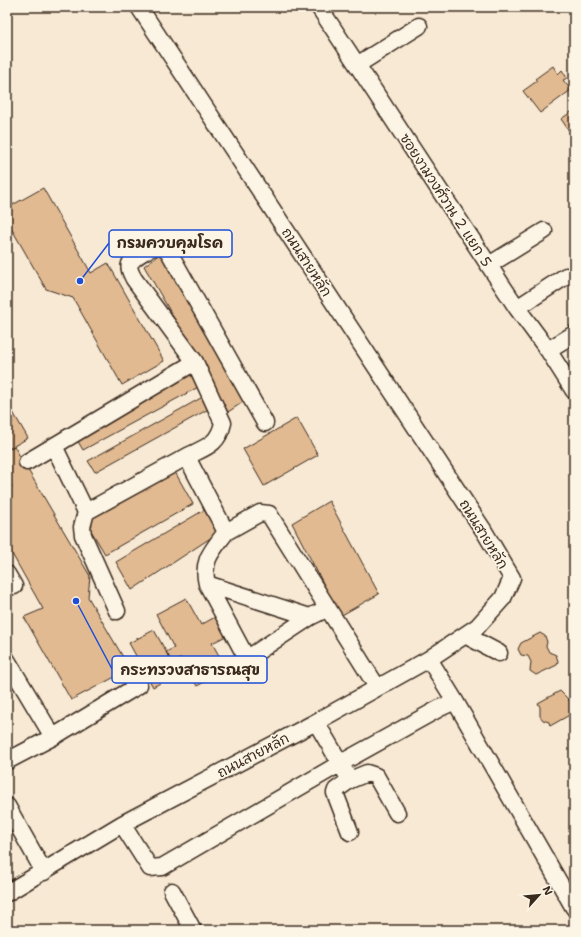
<svg xmlns="http://www.w3.org/2000/svg" width="581" height="937" font-family="'Shantell Sans','Playpen Sans Thai',sans-serif">
  <rect width="100%" height="100%" fill="#f7e9d4"/>
  <filter id="ink" filterUnits="userSpaceOnUse"><feTurbulence type="fractalNoise" baseFrequency=".025" numOctaves="2"/><feDisplacementMap in="SourceGraphic" scale="8" xChannelSelector="R" yChannelSelector="G"/><feConvolveMatrix kernelMatrix="1 2 1 2 8 2 1 2 1" color-interpolation-filters="sRGB"/></filter>
  <g filter="url(#ink)">
    <path fill="#e1ba92" stroke="#3b2a1e" d="M 553,66 L 558,74 L 562,70 L 567,78 L 563,80 L 571,90 L 540,113 L 523,91 L 537,81 L 535,79 Z
      M 574,110 L 574,138 L 561,119 Z
      M 43,188 L 91,273 L 108,263 L 164,361 L 122,385 L 73,298 L 46,289 L 10,226 L 7,228 L 7,208 Z
      M 161,253 L 246,400 L 228,412 L 144,266 Z
      M 195,372 L 202,385 L 83,450 L 76,438 Z
      M 208,394 L 214,406 L 95,472 L 88,461 Z
      M 7,402 L 28,438 L 7,450 Z
      M 297,418 L 318,455 L 264,486 L 243,449 Z
      M 14,446 L 90,576 L 88,597 L 130,669 L 71,700 L 24,617 L 43,609 L 7,545 L 7,489 L 12,487 L 7,477 L 7,450 Z
      M 175,472 L 193,504 L 105,554 L 86,522 L 127,499 L 124,493 Z
      M 329,501 L 379,594 L 340,616 L 292,523 Z
      M 204,510 L 218,533 L 132,590 L 116,562 Z
      M 186,598 L 201,625 L 215,617 L 226,636 L 212,643 L 227,670 L 197,686 L 181,658 L 172,663 L 166,652 L 174,648 L 156,614 Z
      M 154,630 L 178,673 L 153,687 L 129,643 Z
      M 540,633 L 545,636 L 547,642 L 546,646 L 549,652 L 556,655 L 558,661 L 557,665 L 536,675 L 530,671 L 531,662 L 528,656 L 521,655 L 518,649 L 521,643 Z
      M 560,691 L 570,701 L 573,713 L 550,726 L 549,722 L 543,720 L 540,716 L 540,707 L 538,703 Z"/>
    <g fill="none" stroke-linecap="round" stroke-linejoin="round">
      <defs>
        <path id="minor" d="M 319,7 L 517,308 L 548,350 L 574,391
          M 357,65 L 419,26
          M 489,265 L 544,231
          M 517,308 L 566,276
          M 548,350 L 574,334
          M 54,446 L 86,512 L 188,456 L 191,465 L 226,532 L 260,513 L 269,514 L 377,687
          M 188,456 C 206,447 218,445 223,423 L 195,362 L 134,279 C 132,275 128,269 130,264 C 131,258 152,246 159,246 C 163,245 166,249 169,252 L 265,423
          M 27,462 L 195,362
          M 86,512 L 82,527 L 83,535 L 117,611
          M 226,532 C 213,550 201,560 207,584 L 310,617 L 328,608
          M 7,574 L 14,586
          M 207,584 L 246,657 L 251,656 L 310,617
          M 465,635 L 499,653
          M 429,659 L 455,701
          M 7,660 L 53,737
          M 316,722 L 350,780 L 367,773 L 376,776 L 397,813
          M 7,761 L 53,737 L 139,685
          M 7,806 L 44,872
          M 122,824 L 150,868 L 162,867 L 341,763 L 440,708 L 455,701 L 574,908
          M 350,832 L 335,793 L 336,790 L 350,780
          M 172,891 L 193,930
          M 7,893 L 122,824 L 316,722 L 429,659 L 477,627 L 503,598 L 512,578 L 484,531 L 139,7"/>
      </defs>
      <use href="#minor" stroke="#3b2a1e" stroke-width="19"/>
      <use href="#minor" stroke="#fcf5e5" stroke-width="16"/>
    </g>
  </g>
  <g text-anchor="middle" dominant-baseline="central" stroke-width="3.5" stroke-linejoin="round" paint-order="stroke">
    <g font-size="14" fill="#3b2a1e" stroke="#fcf5e5">
      <text transform="translate(446 200) rotate(57)">ซอยงามวงศ์วาน 2 แยก 5</text>
      <text transform="translate(307 262) rotate(57)">ถนนสายหลัก</text>
      <text transform="translate(484 534) rotate(58)">ถนนสายหลัก</text>
      <text transform="translate(253 755) rotate(-28)">ถนนสายหลัก</text>
    </g>
  </g>
  <path fill="none" stroke="#1d4ed8" stroke-width="1.5" d="M80 281L109 243M76 601L112 669"/>
  <g fill="#1d4ed8" stroke="#fcf5e5" stroke-width="1.5">
    <circle cx="80" cy="281" r="4"/>
    <circle cx="76" cy="601" r="4"/>
  </g>
  <g fill="#fcf5e5" stroke="#1d4ed8" stroke-width="1.5">
    <rect x="109" y="230" width="123" height="27" rx="4"/>
    <rect x="112" y="656" width="155" height="27" rx="4"/>
  </g>
  <g font-size="15" text-anchor="middle" font-weight="bold" fill="#3b2a1e">
    <text x="170" y="248">กรมควบคุมโรค</text>
    <text x="190" y="675">กระทรวงสาธารณสุข</text>
  </g>
  <rect width="581" height="937" fill="none" stroke="#fcf5e5" stroke-width="24"/>
  <rect x="12" y="12" width="557" height="913" fill="none" stroke="#3b2a1e" stroke-width="1.5" filter="url(#ink)"/>
  <g transform="translate(539 895) rotate(63)" stroke="#fcf5e5" stroke-width="3" paint-order="stroke">
  <path d="M0-3L7 15L0 10L-7 15Z" fill="#3b2a1e"/>
  <text y="-6" font-size="11" font-weight="bold" text-anchor="middle" fill="#3b2a1e">N</text>
  </g>
</svg>
